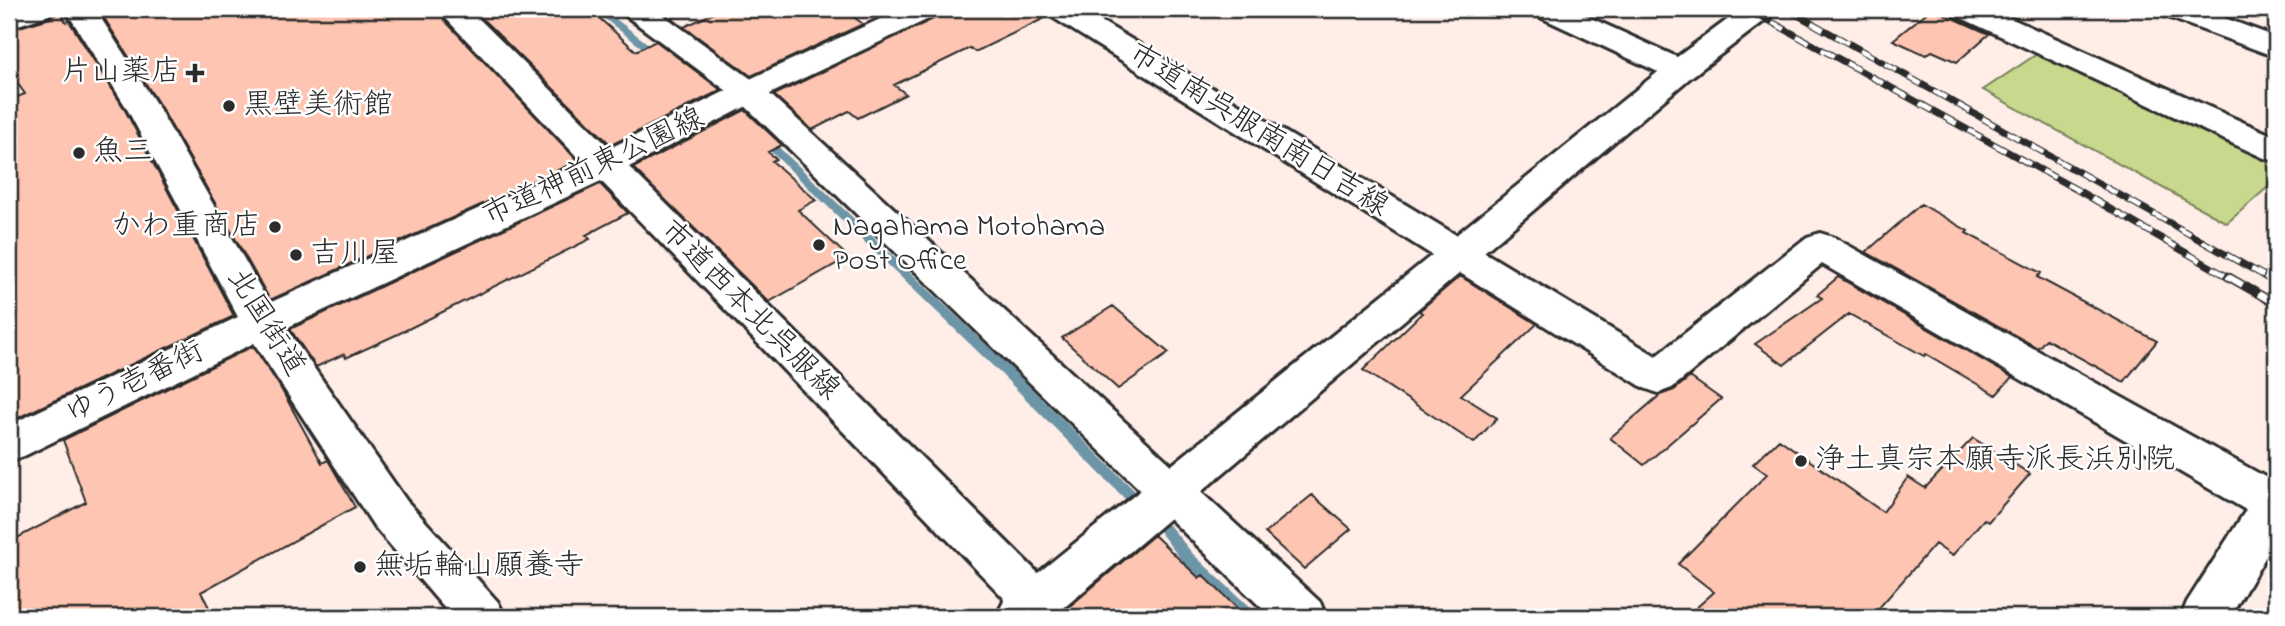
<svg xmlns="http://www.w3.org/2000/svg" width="2285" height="626" font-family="'Indie Flower','Klee One',sans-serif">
  <rect width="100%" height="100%" fill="#ffeee8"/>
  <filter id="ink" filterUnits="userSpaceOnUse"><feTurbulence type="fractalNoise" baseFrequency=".0143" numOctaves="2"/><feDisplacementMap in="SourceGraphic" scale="14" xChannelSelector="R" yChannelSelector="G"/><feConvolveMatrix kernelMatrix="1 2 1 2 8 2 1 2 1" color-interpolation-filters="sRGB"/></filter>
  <g filter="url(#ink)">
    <path fill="#c8d88d" stroke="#7a825c" stroke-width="2" d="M 2040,52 L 2276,162 L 2276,180 L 2227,223 L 1983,90 Z"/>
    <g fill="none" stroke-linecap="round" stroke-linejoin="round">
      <path fill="#6d95a8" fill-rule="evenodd" d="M 592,9 L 603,9 L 664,56 L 663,58 L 655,58 Z
        M 763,135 L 767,136 L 1009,366 L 1134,490 L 1136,494 L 1134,498 L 1129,500 L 1124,498 L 999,372 L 759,140 L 758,138 L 759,136 Z
        M 1165,524 L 1170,526 L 1193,554 L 1255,612 L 1257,617 L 1240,617 L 1183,562 L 1158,530 L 1160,526 Z"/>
    </g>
    <path fill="#fec6b2" stroke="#2b2b2b" stroke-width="2" d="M 103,9 L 434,9 L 578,161 L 270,300 L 160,106 L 99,10 Z
      M 472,9 L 589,9 L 636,51 L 656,41 L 721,90 L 611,145 Z
      M 722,9 L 843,9 L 863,24 L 751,76 L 684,27 Z
      M 952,9 L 1042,9 L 1047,17 L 975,52 L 970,48 L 894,85 L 906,94 L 858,118 L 849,111 L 812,130 L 774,95 Z
      M 1931,9 L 1933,9 L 1989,34 L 1957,62 L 1932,51 L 1926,55 L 1893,40 Z
      M 60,11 L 66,22 L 69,21 L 124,108 L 234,316 L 9,422 L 9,100 L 25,94 L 9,71 L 9,30 L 50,18 Z
      M 745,110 L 782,145 L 768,152 L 776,159 L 772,161 L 816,200 L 798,210 L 848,257 L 769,302 L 633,168 Z
      M 600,184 L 628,213 L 586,235 L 590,239 L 398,334 L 346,358 L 344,354 L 316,367 L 290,329 Z
      M 1921,204 L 1968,231 L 1966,233 L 2041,273 L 2037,277 L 2157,341 L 2124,382 L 2046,339 L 2038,348 L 1866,252 Z
      M 1460,276 L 1537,324 L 1461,395 L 1497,418 L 1474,443 L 1363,370 L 1422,313 L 1419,311 Z
      M 1838,277 L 2012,377 L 1996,395 L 1926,354 L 1924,356 L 1849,314 L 1784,365 L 1755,344 L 1822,298 L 1817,295 Z
      M 1113,306 L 1169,353 L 1118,389 L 1062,338 Z
      M 253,346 L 279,385 L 322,463 L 328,460 L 355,507 L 201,592 L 214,617 L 9,617 L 9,542 L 86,502 L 63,440 Z
      M 1690,377 L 1721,399 L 1644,465 L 1610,438 L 1660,395 L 1674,390 Z
      M 1973,438 L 2030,474 L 1988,522 L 1984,519 L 1952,556 L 1935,544 L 1871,617 L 1686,617 L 1714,592 L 1678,564 L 1767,474 L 1753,464 L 1779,439 L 1883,512 L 1908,477 L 1925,488 Z
      M 1312,495 L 1351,529 L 1304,569 L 1265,533 Z
      M 1154,535 L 1199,578 L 1203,575 L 1246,617 L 1064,617 L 1063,612 Z"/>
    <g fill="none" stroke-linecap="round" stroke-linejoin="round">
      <defs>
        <path id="minor" d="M 9,9 L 53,9 L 49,15 L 9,28 Z
          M 65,9 L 95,9 L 158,107 L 269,303 L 582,162 L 437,9 L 469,9 L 610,148 L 752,78 L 902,9 L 941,9 L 937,15 L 774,92 L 629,167 L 1038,573 L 1432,255 L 1049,15 L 1045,9 L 1081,9 L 1456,235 L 1658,72 L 1536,15 L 1532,9 L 1571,9 L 1677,57 L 1742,9 L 1776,9 L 1772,15 L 1691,77 L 1484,252 L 1656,356 L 1807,237 L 1820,233 L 1833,237 L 2276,483 L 2276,539 L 2230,617 L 2181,617 L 2187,602 L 2246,510 L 1822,264 L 1672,388 L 1658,393 L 1644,388 L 1460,273 L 1060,611 L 1062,617 L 996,617 L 1004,601 L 1003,597 L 601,181 L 286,328 L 406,500 L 498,602 L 505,617 L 452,617 L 374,526 L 254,343 L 24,456 L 9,461 L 9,425 L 238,317 L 126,107 Z
          M 1951,9 L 1990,9 L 2276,137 L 2276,161 L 2264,158 L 1955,15 Z
          M 2158,9 L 2200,9 L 2276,37 L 2276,57 L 2162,15 Z"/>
        <path id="tertiary" d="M 621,9 L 655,9 L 761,86 L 1320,602 L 1326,617 L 1271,617 L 739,100 L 625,15 Z"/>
      </defs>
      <use href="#minor" stroke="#2b2b2b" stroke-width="6"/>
      <use href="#tertiary" stroke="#2b2b2b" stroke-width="6"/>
      <use href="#minor" fill="#fff" fill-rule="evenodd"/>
      <use href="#tertiary" fill="#fff" fill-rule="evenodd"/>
      <defs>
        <path id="rail-far1" d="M 1748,9 L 2079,191 L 2230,278
          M 1787,9 L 2268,278"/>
        <path id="rail" d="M 2227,276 L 2276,304
          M 2265,276 L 2276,282"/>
      </defs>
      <use href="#rail-far1" stroke="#2b2b2b" stroke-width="7"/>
      <use href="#rail" stroke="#2b2b2b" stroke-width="9"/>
      <use href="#rail-far1" stroke="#fff" stroke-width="4.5" stroke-dasharray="14" stroke-linecap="butt"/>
      <use href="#rail" stroke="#fff" stroke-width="6" stroke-dasharray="18" stroke-linecap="butt"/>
    </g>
  </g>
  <g fill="#2b2b2b" stroke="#fff" stroke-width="2.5">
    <path d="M191.5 62.5h7v7h7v7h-7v7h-7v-7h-7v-7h7z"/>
    <circle cx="229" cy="106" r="7"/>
    <circle cx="79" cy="153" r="7"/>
    <circle cx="275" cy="227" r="7"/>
    <circle cx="819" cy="245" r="7"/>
    <circle cx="296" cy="255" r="7"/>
    <circle cx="1801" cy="461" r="7"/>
    <circle cx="360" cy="567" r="7"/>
  </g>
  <g text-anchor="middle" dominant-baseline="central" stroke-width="5" stroke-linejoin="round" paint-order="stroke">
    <g font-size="30" fill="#2b2b2b" stroke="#fff" text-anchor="start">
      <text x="181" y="73" text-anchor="end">片山薬店</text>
      <text x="243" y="106">黒壁美術館</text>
      <text x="93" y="153">魚三</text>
      <text x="261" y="227" text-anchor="end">かわ重商店</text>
      <text x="833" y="228">Nagahama Motohama<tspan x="833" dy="34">Post Office</tspan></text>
      <text x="310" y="255">吉川屋</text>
      <text x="1815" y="461">浄土真宗本願寺派長浜別院</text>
      <text x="374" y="567">無垢輪山願養寺</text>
    </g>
    <g font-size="30" fill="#2b2b2b" stroke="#fff">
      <text transform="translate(1258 131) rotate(32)">市道南呉服南南日吉線</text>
      <text transform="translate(594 168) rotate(-25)">市道神前東公園線</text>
      <text transform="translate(749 311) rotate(45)">市道西本北呉服線</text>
      <text transform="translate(265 323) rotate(58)">北国街道</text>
      <text transform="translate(135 383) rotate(-26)">ゆう壱番街</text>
    </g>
  </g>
  <rect width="2285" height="626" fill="none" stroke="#fff" stroke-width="35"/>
  <rect x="18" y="18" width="2250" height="591" fill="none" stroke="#2b2b2b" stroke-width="2.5" filter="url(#ink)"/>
</svg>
